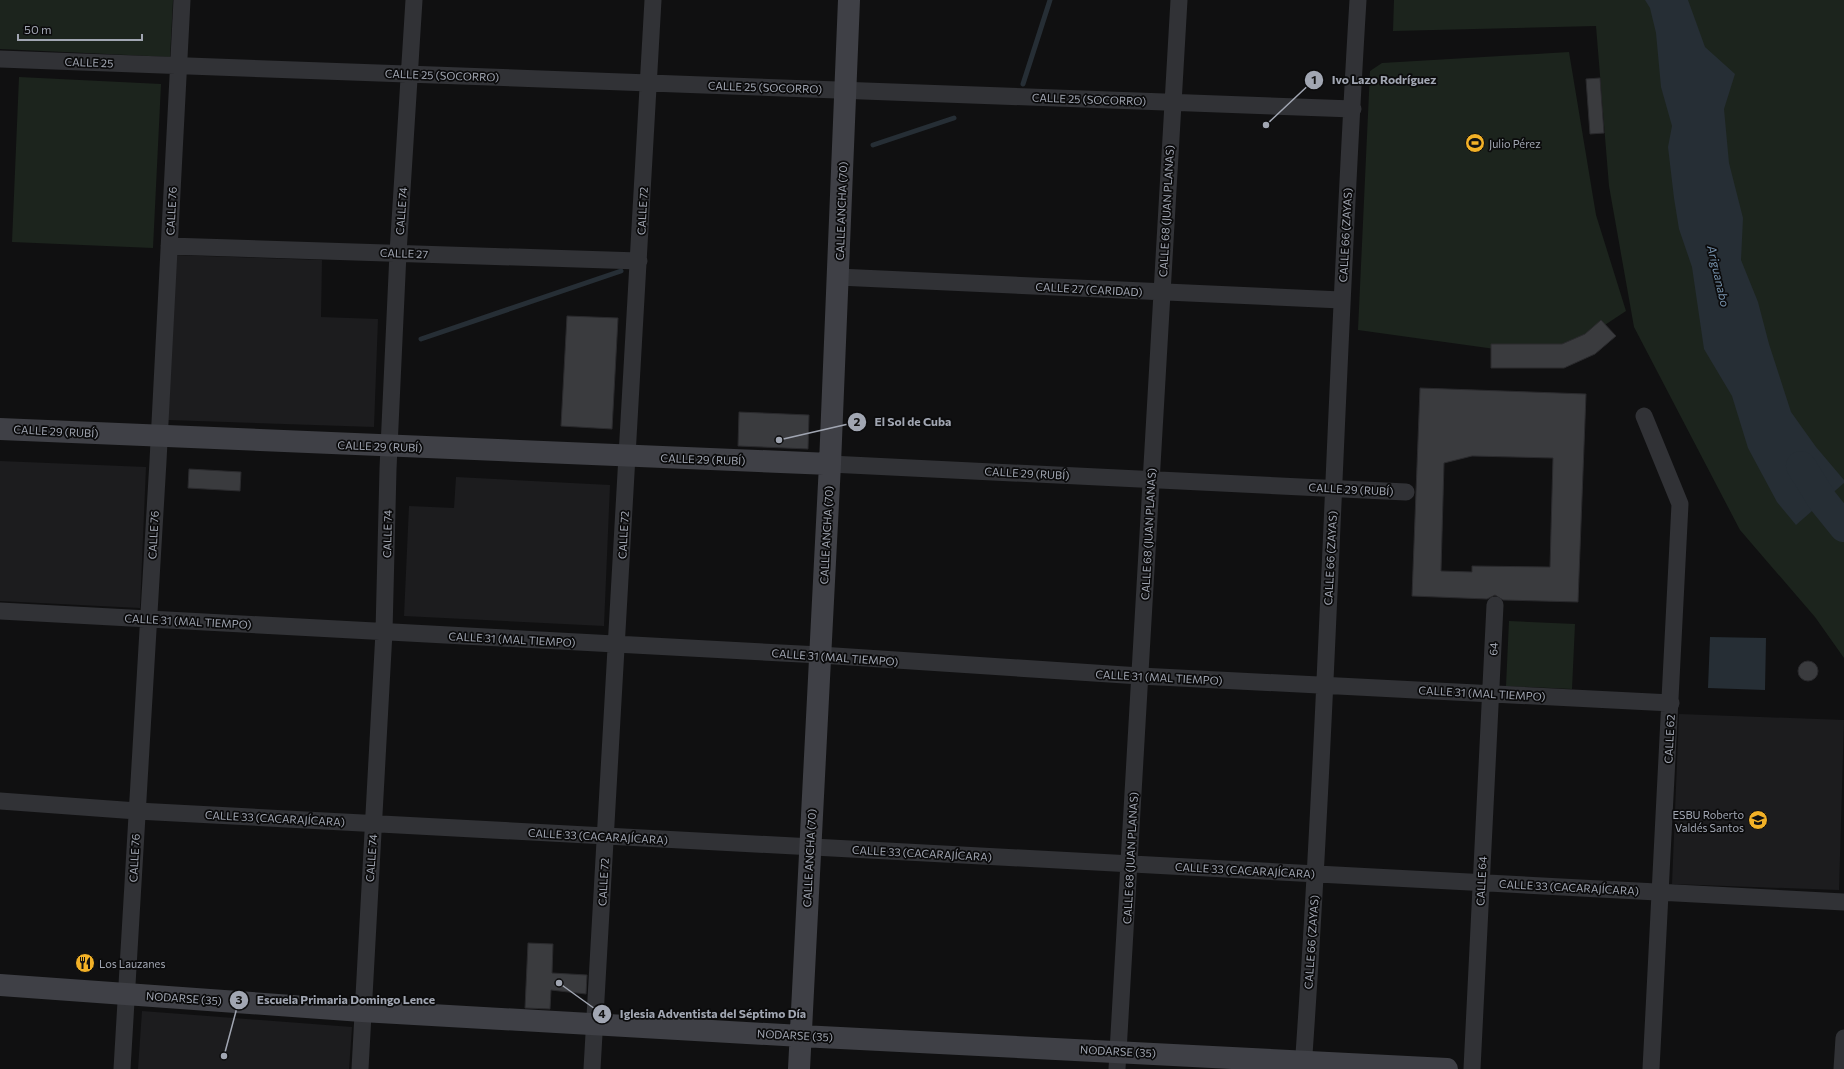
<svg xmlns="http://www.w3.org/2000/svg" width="1844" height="1069" font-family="Commissioner,sans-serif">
  <rect width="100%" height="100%" fill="#101011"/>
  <path fill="#1c1c1e" d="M 173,255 L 322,260 L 321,317 L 378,319 L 374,427 L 168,420 Z
    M 0,461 L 146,467 L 140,608 L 0,601 Z
    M 456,477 L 610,485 L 604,626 L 404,616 L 409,506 L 454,508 Z
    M 1679,714 L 1844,720 L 1839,890 L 1672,884 Z
    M 142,1011 L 352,1027 L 349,1069 L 138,1069 Z"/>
  <path fill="#1c241d" d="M 0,0 L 173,0 L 170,57 L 0,49 Z
    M 1394,0 L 1844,0 L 1844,658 L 1815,617 L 1740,530 L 1634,327 L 1609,186 L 1596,26 L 1393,31 Z
    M 1569,52 L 1596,215 L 1626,311 L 1570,348 L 1495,349 L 1358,330 L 1370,71 L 1382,63 Z
    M 19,77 L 161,84 L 153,248 L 12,242 Z
    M 1509,621 L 1575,624 L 1572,689 L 1506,686 Z"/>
  <path fill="#262e35" d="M 1645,0 L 1688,0 L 1705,47 L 1735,74 L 1724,109 L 1729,163 L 1743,218 L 1741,260 L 1758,302 L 1769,344 L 1791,412 L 1816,447 L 1844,480 L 1844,483 L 1796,525 L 1777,502 L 1748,448 L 1732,396 L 1704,349 L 1692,267 L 1679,229 L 1674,198 L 1668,147 L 1672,126 L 1661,87 L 1656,33 L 1650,8 Z
    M 1710,637 L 1766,638 L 1765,690 L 1708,688 Z"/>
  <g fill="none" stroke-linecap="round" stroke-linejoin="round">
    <path stroke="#262e35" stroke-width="5" d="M 1023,84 L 1050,0
      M 873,145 L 954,118
      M 421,339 L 621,271"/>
    <path stroke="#262e35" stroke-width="30" d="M 1801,466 L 1823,501 L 1844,527"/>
  </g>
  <path fill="#3a3b3e" stroke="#2a2a2d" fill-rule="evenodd" d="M 1600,78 L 1604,133 L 1590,134 L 1586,79 Z
    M 567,316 L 618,318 L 612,429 L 561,426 Z
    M 1601,320 L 1616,336 L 1595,354 L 1564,368 L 1491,368 L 1491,344 L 1562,344 L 1585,334 Z
    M 1420,388 L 1586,394 L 1578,602 L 1503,600 L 1495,595 L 1487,599 L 1412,596 ZM 1472,456 L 1553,458 L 1550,567 L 1472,566 L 1472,572 L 1441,571 L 1444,463 Z
    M 739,412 L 809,415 L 808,449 L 738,446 Z
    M 189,469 L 241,472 L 240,491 L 188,488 Z
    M1798 671a10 10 0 1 1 20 0a10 10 0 1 1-20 0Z
    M 528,943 L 553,944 L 552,973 L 587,975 L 586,994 L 551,990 L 550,1009 L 525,1008 Z"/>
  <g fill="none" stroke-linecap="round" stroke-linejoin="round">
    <path stroke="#313236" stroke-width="17" d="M 0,59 L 1353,109
      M 169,246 L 639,261
      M 838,277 L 1341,300
      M 1644,416 L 1680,504 L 1651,1069
      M 830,464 L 1406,492
      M 0,611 L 820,655 L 1140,676 L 1671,703
      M 0,801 L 137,811 L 1844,902
      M 122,1069 L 158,461 L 182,0
      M 360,1069 L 384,632 L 388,469 L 398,253 L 414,0
      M 592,1069 L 653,0
      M 1117,1069 L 1179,0
      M 1303,1069 C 1328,713 1336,356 1358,0
      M 1472,1069 L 1495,605
      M 1842,1069 L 1844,1038"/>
    <path stroke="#3f4046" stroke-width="22" d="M 0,429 L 830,464
      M 0,985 L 362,1011 L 801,1036 L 1447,1069
      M 799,1069 L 830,464 L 849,0"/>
  </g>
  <defs>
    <symbol id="stadium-disc" viewBox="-11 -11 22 22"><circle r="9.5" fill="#f2b127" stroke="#0b0b0c"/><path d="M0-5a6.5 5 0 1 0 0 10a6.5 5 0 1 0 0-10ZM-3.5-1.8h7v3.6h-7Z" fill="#111"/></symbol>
    <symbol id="school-disc" viewBox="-11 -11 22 22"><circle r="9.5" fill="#f2b127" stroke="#0b0b0c"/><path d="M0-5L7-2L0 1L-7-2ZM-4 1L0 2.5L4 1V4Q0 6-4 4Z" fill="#111"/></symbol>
    <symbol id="restaurant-disc" viewBox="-11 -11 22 22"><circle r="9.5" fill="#f2b127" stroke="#0b0b0c"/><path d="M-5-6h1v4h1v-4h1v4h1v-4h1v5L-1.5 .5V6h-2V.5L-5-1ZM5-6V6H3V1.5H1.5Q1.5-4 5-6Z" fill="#111"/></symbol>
  </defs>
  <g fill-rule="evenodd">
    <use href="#stadium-disc" x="1464" y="132" width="22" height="22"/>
    <use href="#school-disc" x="1747" y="809" width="22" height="22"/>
    <use href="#restaurant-disc" x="74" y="952" width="22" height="22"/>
  </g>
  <g text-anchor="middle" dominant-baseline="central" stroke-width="3.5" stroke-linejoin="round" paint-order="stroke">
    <g font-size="11" fill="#a1a6b2" stroke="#0b0b0c">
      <text transform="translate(89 62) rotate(2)">CALLE 25</text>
      <text transform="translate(442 75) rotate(2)">CALLE 25 (SOCORRO)</text>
      <text transform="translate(765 87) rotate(2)">CALLE 25 (SOCORRO)</text>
      <text transform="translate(1089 99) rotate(2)">CALLE 25 (SOCORRO)</text>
      <text transform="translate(171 211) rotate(-87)">CALLE 76</text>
      <text transform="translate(401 211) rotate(-86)">CALLE 74</text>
      <text transform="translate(642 211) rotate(-87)">CALLE 72</text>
      <text transform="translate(841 211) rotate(-88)">CALLE ANCHA (70)</text>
      <text transform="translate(1166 211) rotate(-87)">CALLE 68 (JUAN PLANAS)</text>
      <text transform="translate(1345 235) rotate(-87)">CALLE 66 (ZAYAS)</text>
      <text transform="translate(404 253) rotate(2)">CALLE 27</text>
      <text transform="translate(1089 289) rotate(3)">CALLE 27 (CARIDAD)</text>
      <text transform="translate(56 431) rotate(3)">CALLE 29 (RUBÍ)</text>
      <text transform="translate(380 446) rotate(2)">CALLE 29 (RUBÍ)</text>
      <text transform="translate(703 459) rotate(2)">CALLE 29 (RUBÍ)</text>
      <text transform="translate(1027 473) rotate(3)">CALLE 29 (RUBÍ)</text>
      <text transform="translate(1351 489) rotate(3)">CALLE 29 (RUBÍ)</text>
      <text transform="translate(387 534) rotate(-89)">CALLE 74</text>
      <text transform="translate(1148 534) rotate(-87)">CALLE 68 (JUAN PLANAS)</text>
      <text transform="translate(153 535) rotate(-87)">CALLE 76</text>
      <text transform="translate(623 535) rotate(-87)">CALLE 72</text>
      <text transform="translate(826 535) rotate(-87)">CALLE ANCHA (70)</text>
      <text transform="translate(1330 558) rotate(-87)">CALLE 66 (ZAYAS)</text>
      <text transform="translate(188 621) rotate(3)">CALLE 31 (MAL TIEMPO)</text>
      <text transform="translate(512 639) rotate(3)">CALLE 31 (MAL TIEMPO)</text>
      <text transform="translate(1493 649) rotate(-87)">64</text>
      <text transform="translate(835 657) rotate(4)">CALLE 31 (MAL TIEMPO)</text>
      <text transform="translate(1159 677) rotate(3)">CALLE 31 (MAL TIEMPO)</text>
      <text transform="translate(1482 693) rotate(3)">CALLE 31 (MAL TIEMPO)</text>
      <text transform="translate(1669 739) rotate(-87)">CALLE 62</text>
      <text transform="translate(275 818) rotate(3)">CALLE 33 (CACARAJÍCARA)</text>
      <text transform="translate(598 836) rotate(3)">CALLE 33 (CACARAJÍCARA)</text>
      <text transform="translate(922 853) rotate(3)">CALLE 33 (CACARAJÍCARA)</text>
      <text transform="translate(134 858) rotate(-87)">CALLE 76</text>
      <text transform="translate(371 858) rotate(-86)">CALLE 74</text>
      <text transform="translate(809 858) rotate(-87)">CALLE ANCHA (70)</text>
      <text transform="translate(1130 858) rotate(-87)">CALLE 68 (JUAN PLANAS)</text>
      <text transform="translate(1245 870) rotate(3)">CALLE 33 (CACARAJÍCARA)</text>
      <text transform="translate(1481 881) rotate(-87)">CALLE 64</text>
      <text transform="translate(603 882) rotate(-87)">CALLE 72</text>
      <text transform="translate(1569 887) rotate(3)">CALLE 33 (CACARAJÍCARA)</text>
      <text transform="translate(1311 942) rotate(-86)">CALLE 66 (ZAYAS)</text>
      <text transform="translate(184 998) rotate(4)">NODARSE (35)</text>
      <text transform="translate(795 1035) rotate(3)">NODARSE (35)</text>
      <text transform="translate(1118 1051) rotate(3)">NODARSE (35)</text>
    </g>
    <g font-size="11" fill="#a1a6b2" stroke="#0b0b0c" text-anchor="start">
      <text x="1489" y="143">Julio Pérez</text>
      <text x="1744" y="814" text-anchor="end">ESBU Roberto<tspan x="1744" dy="13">Valdés Santos</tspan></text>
      <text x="99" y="963">Los Lauzanes</text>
    </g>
    <g font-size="12" font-style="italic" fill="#7793ae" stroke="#0b0b0c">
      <text transform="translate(1719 276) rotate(77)">Ariguanabo</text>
    </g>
  </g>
  <path fill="none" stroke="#a1a6b2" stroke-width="1.5" d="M1266 125L1314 80M779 440L857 422M224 1056L239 1000M559 983L602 1014"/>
  <g fill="#a1a6b2" stroke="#0b0b0c" stroke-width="1.5">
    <circle cx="1266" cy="125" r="4"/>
    <circle cx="779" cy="440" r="4"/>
    <circle cx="224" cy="1056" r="4"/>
    <circle cx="559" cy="983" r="4"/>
    <circle cx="1314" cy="80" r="10"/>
    <circle cx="857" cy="422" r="10"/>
    <circle cx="239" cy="1000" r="10"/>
    <circle cx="602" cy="1014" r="10"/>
  </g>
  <g font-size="12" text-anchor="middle" font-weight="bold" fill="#111">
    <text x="1314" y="84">1</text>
    <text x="857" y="426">2</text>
    <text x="239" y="1004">3</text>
    <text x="602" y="1018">4</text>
  </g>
  <g font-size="12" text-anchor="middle" font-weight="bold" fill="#a1a6b2" stroke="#0b0b0c" stroke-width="3.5" stroke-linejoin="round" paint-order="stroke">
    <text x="1384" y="84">Ivo Lazo Rodríguez</text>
    <text x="913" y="426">El Sol de Cuba</text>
    <text x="346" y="1004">Escuela Primaria Domingo Lence</text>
    <text x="713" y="1018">Iglesia Adventista del Séptimo Día</text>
  </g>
  <path d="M18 34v6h124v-6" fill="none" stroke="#a1a6b2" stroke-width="2"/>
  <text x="24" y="34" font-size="12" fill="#a1a6b2" stroke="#0b0b0c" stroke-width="3" paint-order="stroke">50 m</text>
</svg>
